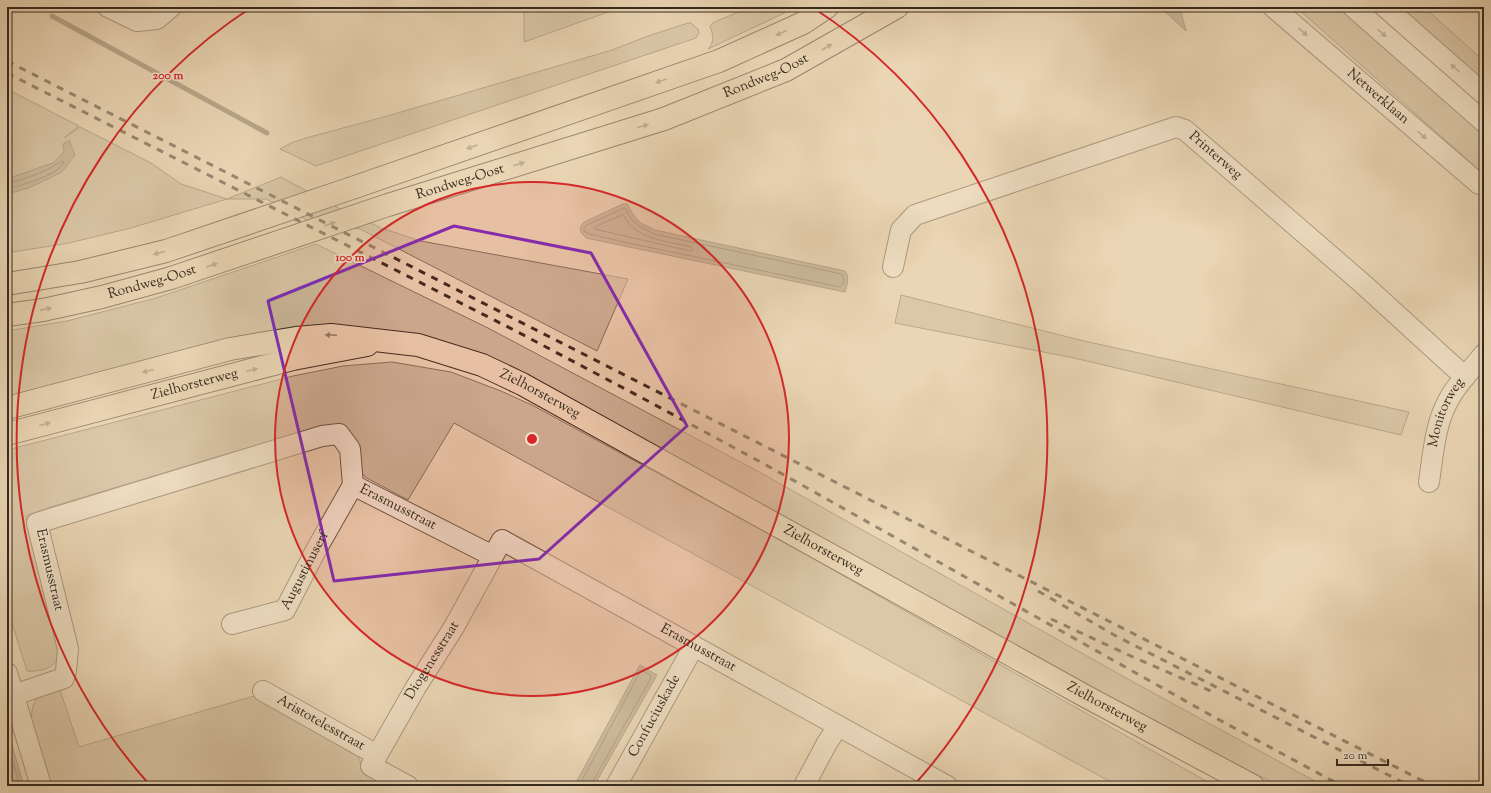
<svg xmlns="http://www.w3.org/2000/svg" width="1491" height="793" font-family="'Sorts Mill Goudy',serif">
  <rect width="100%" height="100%" fill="#ead5b4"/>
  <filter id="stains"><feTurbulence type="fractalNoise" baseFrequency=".005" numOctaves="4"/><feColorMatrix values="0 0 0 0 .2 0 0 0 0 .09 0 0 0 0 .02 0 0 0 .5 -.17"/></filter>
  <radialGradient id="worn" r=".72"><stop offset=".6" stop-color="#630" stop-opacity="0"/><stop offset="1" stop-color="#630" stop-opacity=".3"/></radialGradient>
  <path fill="#cbb89a" stroke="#80715c" d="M 524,7 L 622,7 L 524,42 Z
    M 752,7 L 797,7 L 708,49 C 715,42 713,34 710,26 L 714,22 Z
    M 1296,7 L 1341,7 L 1484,130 L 1484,172 L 1479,170 Z
    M 1399,7 L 1424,7 L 1484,61 L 1484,84 Z
    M 688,23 L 691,23 L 698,29 L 699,33 L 696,38 L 316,166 L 280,149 L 291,143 L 306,138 L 391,115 L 612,50 L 648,36 Z
    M 7,89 L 79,126 L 64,138 L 80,127 L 151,163 L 181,184 L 227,199 L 281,177 L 340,209 L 381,228 L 421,241 L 628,279 L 597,351 L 360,229 L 307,220 L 266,199 L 227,199 L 131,228 L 69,243 L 7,253 L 7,194 L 31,187 L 64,152 L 53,163 L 7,179 Z
    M 316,244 L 488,328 L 761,473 L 1135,683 L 1324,786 L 1279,786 L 1125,707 L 483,357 L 439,340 L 397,332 L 347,328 L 7,402 L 7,331 L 67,321 L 156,298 Z
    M 901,295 L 1084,341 L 1409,412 L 1401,435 L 1074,358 L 895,323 Z
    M 392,362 L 451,372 L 501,391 L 534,406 L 802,552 L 898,607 L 1215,786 L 1118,786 L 454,423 L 408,500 L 365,477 L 327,426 L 233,452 L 51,507 L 26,516 C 32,544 42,572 50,599 C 55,616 62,636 59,654 C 56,669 40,672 27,671 L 7,607 L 7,450 L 293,376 L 343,366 Z
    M 60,690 L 79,747 L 254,696 L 355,750 L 364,770 L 393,786 L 45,786 C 40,768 21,709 39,697 C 45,693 54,692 60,690 Z"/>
  <path fill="#ac9b81" stroke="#7c6e59" d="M 1160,7 L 1181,7 L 1181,12 L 1186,31 Z
    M 69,140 L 75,155 L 62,172 L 31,187 L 7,194 L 7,179 L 53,163 L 64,152 L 63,144 Z
    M 623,204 L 627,204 L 635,217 L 641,223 L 655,230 L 845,271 C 850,278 847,284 845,292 L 586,238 C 580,232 578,229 584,222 Z
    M 640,665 L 657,675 L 594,786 L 574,786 Z
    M 7,728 L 24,786 L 7,786 Z"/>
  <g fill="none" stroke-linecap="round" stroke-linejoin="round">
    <path stroke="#706250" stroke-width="1" d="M 7,183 C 20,182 52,169 61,161 L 64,162 C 58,176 21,185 7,189
      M 625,208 L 632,220 L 639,226 L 654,234 L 842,274 L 844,280 L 842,285 L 840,287 L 624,242 L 589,234 L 584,231 L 584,228 L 587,225 Z
      M 623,215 C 626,218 627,222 630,225 C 647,241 671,242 692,247 L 693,250 L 691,251 L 594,229 L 595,227 Z
      M 7,742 L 20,786
      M 579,786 L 640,672 L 643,671 L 650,675 L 651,678 L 592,783 L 591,786"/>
    <path stroke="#7c6e59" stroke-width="5" d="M 52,16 L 267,133"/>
    <defs>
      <g id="minor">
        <path d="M 108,7 L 137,21 L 157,19 L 171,7"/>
        <path id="s1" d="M 1273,7 L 1479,184 L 1484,184"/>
        <path d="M 1353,7 L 1484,122"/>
        <path d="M 1385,7 L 1484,94"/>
        <path id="s2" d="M 893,267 L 901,230 L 915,215 L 1176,127 L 1185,130 L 1363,284 L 1465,377"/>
        <path id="s3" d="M 1429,482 C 1433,455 1435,424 1448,401 C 1457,383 1472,369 1484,354"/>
        <path id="s4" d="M 232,624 L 285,610 L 316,550 L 353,485"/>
        <path d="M 7,673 L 41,786"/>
        <path id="s5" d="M 263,691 L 377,755"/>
        <path id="s6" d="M 14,695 L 64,678 L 66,671 L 68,649 L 37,523 L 322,436 L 339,434 L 350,449 L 353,485 L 493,556 L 502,540 L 947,786"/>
        <path id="s7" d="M 408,786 L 371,766 L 416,687 L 454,627 L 493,556"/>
        <path id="s8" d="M 616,786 L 694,646"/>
        <path d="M 804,786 L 827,743 L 838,726"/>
      </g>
      <g id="major">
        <path d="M 7,284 L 80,272 L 166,251 L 355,187 L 719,61 L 803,23 L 827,7"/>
        <path id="s9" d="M 7,315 L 43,310 L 102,297 L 171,278 L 388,205 L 664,119 L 786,70 L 897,7"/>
        <path id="s10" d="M 7,408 L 230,349 L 296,338 L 331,335 L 418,345 L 482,365 L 522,384 L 1085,696 L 1253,786"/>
        <path id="s11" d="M 7,434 L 293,359 L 367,345"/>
      </g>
    </defs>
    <use href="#minor" stroke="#625544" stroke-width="22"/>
    <use href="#major" stroke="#352a1e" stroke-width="24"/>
    <use href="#minor" stroke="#f1e4ce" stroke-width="20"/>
    <use href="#major" stroke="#ead5b4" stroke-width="22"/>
    <path stroke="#352a1e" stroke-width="3" stroke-dasharray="7 7" stroke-linecap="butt" d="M 7,61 L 1433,786
      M 7,73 L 512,329 L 646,400 L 777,471 L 1214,717 L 1342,786
      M 1038,591 L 1116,636 L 1410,786
      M 1051,619 L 1133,657 L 1211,691"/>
  </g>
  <defs><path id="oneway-solid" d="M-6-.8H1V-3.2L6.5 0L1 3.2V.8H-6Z"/></defs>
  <g fill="#938776">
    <use href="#oneway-solid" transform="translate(1303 32) rotate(41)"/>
    <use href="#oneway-solid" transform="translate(1382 33) rotate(41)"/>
    <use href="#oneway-solid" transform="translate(1455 68) rotate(-139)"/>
    <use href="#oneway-solid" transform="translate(1422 135) rotate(41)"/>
  </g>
  <g fill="#908069">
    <use href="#oneway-solid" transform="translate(781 33) rotate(156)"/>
    <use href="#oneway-solid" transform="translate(827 47) rotate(-30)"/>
    <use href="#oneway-solid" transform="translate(661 81) rotate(161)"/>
    <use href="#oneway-solid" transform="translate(643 126) rotate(-17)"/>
    <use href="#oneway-solid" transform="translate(472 147) rotate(161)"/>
    <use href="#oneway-solid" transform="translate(519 164) rotate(-17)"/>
    <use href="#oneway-solid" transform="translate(330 224) rotate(-18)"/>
    <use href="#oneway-solid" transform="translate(159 253) rotate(166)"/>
    <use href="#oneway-solid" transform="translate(212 265) rotate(-19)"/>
    <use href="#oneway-solid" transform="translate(46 309) rotate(-11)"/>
    <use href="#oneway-solid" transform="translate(331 335) rotate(-179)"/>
    <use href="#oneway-solid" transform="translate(252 370) rotate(-15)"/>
    <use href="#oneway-solid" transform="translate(148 371) rotate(165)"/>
    <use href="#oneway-solid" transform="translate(45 424) rotate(-15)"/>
  </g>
  <path d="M0 0H1491V793H0ZM 454,226 L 591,253 L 687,426 L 539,559 L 334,581 L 268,301 Z" fill="#ead5b4" fill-opacity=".55" fill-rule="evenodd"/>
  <path fill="none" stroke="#7b2cbf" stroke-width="3" stroke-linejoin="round" d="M 454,226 L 591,253 L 687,426 L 539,559 L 334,581 L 268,301 Z"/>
  <circle cx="532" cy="439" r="257" fill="#d62828" fill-opacity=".12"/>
  <g fill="none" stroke="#d62828" stroke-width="2">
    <circle cx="532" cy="439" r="257"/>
    <path d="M149 784A515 515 0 0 1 252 7M812 7A515 515 0 0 1 915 784"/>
  </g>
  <g text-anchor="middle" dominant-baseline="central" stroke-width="3" stroke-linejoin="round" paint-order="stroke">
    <g font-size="14" fill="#352a1e" stroke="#f1e4ce">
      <text stroke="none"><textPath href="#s9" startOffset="797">Rondweg-Oost</textPath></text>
      <text stroke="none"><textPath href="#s1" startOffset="138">Netwerklaan</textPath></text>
      <text stroke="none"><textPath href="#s2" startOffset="383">Printerweg</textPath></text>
      <text stroke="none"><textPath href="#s9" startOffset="473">Rondweg-Oost</textPath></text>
      <text stroke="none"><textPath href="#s9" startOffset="149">Rondweg-Oost</textPath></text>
      <text stroke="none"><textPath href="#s11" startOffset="194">Zielhorsterweg</textPath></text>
      <text stroke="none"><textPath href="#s10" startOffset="552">Zielhorsterweg</textPath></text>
      <text stroke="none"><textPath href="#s3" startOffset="72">Monitorweg</textPath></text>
      <text stroke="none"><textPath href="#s6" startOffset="632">Erasmusstraat</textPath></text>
      <text stroke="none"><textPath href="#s10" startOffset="876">Zielhorsterweg</textPath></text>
      <text stroke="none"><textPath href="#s4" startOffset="99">Augustinuserf</textPath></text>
      <text transform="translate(49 570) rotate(77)">Erasmusstraat</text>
      <text stroke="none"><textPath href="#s6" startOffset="981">Erasmusstraat</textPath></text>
      <text stroke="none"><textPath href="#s7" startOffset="164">Diogenesstraat</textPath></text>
      <text stroke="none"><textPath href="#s10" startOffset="1200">Zielhorsterweg</textPath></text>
      <text stroke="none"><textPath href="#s8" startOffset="80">Confuciuskade</textPath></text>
      <text stroke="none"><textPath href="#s5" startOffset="66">Aristotelesstraat</textPath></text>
    </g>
  </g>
  <circle cx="532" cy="439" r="6" fill="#d62828" stroke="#f1e4ce" stroke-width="2"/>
  <g font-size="12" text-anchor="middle" font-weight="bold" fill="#d62828" stroke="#f1e4ce" stroke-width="3" stroke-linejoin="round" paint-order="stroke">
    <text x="168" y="79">200 m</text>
    <text x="350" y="261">100 m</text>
  </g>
  <rect width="1491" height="793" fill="none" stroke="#ead5b4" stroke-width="24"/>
  <rect x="8" y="8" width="1475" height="777" fill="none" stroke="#352a1e" stroke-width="2"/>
  <rect x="12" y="12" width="1467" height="769" fill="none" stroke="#352a1e"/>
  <path d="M1337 759v6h51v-6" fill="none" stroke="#352a1e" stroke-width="2"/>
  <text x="1343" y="759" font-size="12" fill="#352a1e" stroke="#f1e4ce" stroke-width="3" paint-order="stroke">20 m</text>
  <rect width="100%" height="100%" filter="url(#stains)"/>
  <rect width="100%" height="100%" fill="url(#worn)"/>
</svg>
